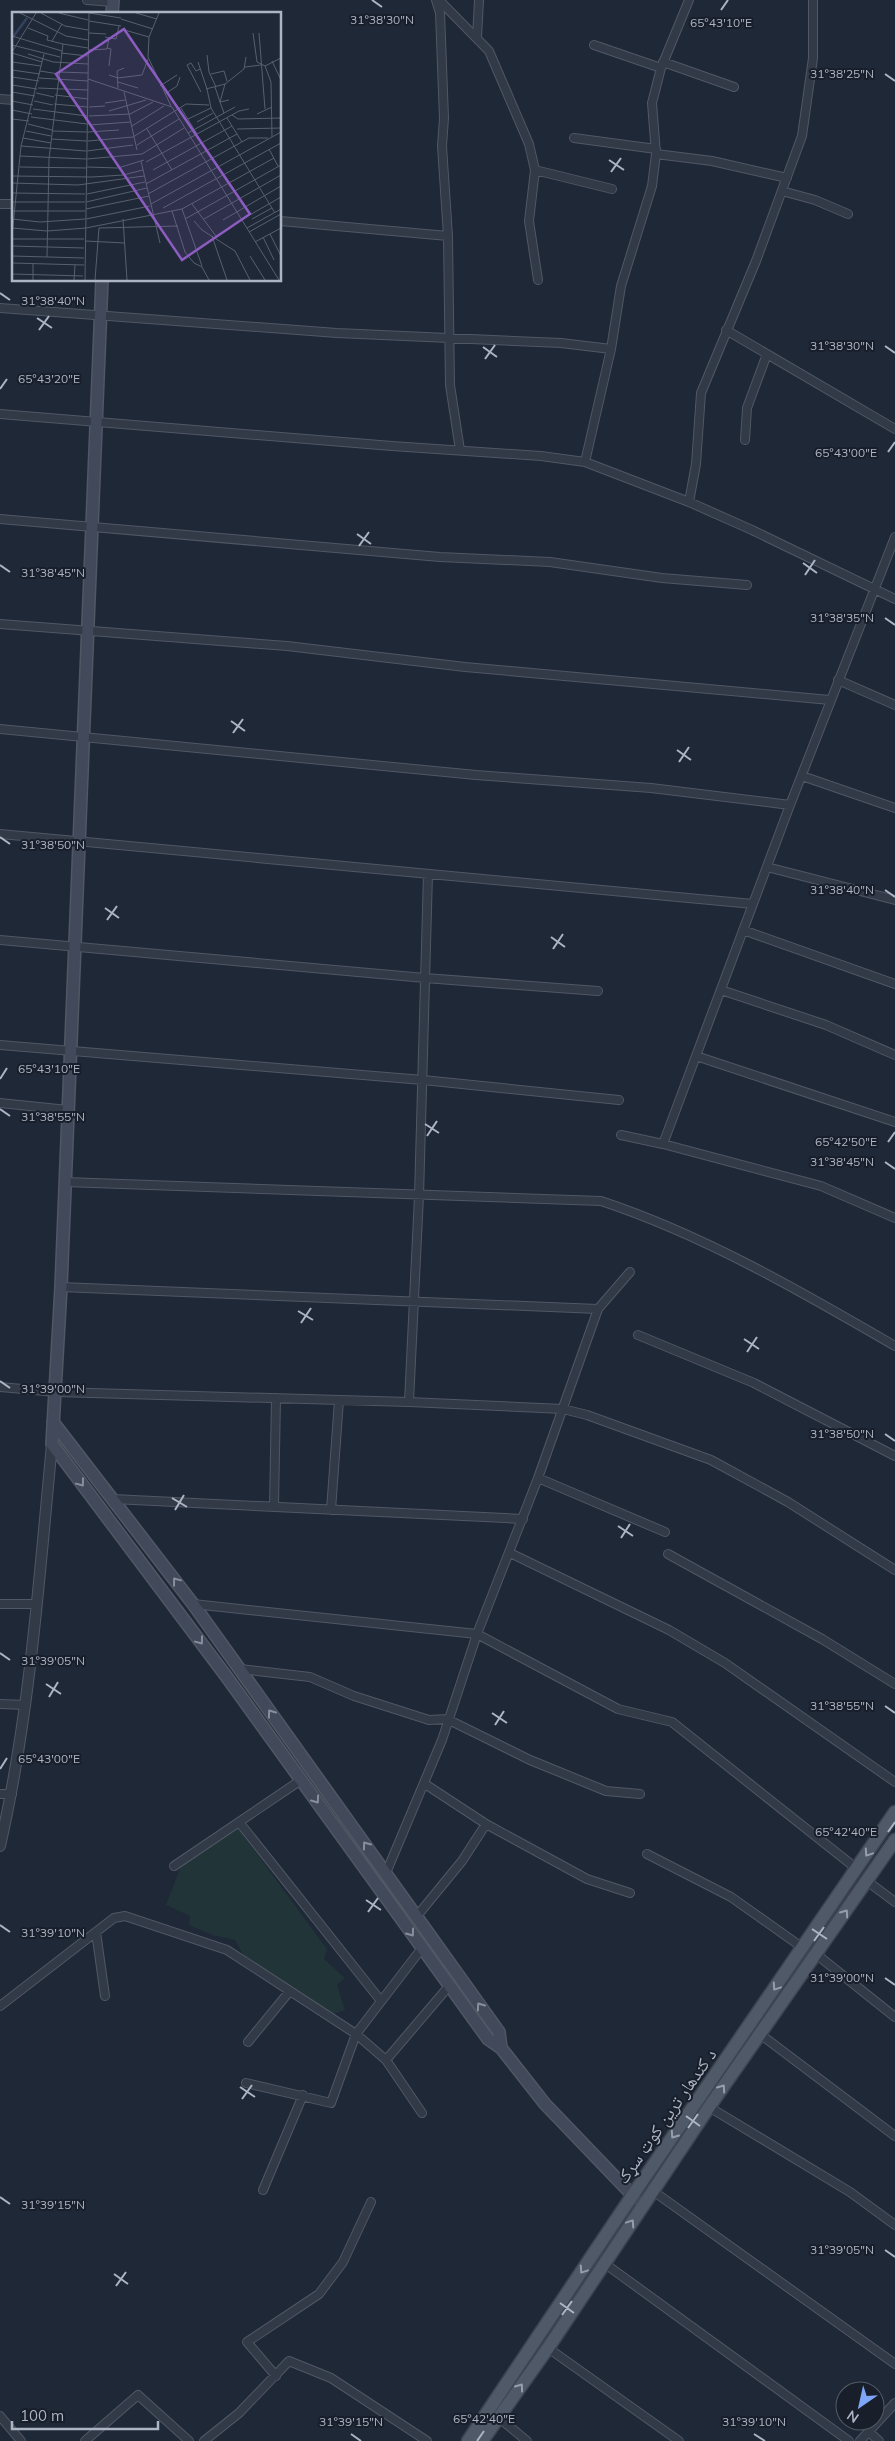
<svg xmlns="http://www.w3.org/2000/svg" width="895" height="2441" font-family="Mulish,'Noto Naskh Arabic',sans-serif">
  <rect width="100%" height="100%" fill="#1f2837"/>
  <path fill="#213438" d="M 238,1828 L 327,1949 L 324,1959 L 345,1978 L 337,1985 L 345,2010 L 334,2014 L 244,1956 L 235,1940 L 212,1935 L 189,1925 L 190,1916 L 166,1905 L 181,1866 Z"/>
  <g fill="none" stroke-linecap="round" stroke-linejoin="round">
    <defs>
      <path id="minor" d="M 87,0 L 113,2
        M 436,0 L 440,13 L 444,118 L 442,146 L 448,236 L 450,385 L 460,450
        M 439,0 L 489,51 L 529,144 L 535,170 L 529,221 L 538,280
        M 477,38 L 479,0
        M 594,45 L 661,68
        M 663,62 L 734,87
        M 0,99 L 14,100
        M 574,138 L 656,149
        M 656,154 L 712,161 L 787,178
        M 535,170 L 612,189
        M 782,191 L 815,200 L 848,214
        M 0,204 L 14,204
        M 280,221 L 448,236
        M 0,308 L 337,333 L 561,343 L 611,349
        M 726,330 L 895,429
        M 0,414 L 392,446 L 541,456 L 585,462 L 689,502 L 752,530 L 895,599
        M 745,440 L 747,408 L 767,354
        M 585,462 L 611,349 L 621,286 L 652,186 L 656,154 L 652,103 L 661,68 L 689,0
        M 689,502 L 696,464 L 701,393 L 756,261 L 802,136 L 813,58 L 813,0
        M 0,519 L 440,557 L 550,562 L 662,578 L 747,585
        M 0,624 L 287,646 L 465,667 L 830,700
        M 838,680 L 895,705
        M 0,729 L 476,775 L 651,788 L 790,805
        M 802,776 L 895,808
        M 0,834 L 753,904
        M 767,867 L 895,900
        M 743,930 L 895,984
        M 0,940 L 425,978 L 598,991
        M 721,990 L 826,1025 L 895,1055
        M 0,1045 L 423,1080 L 619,1100
        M 696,1056 L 895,1122
        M 0,1103 L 68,1110
        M 621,1135 L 663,1144 L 821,1186 L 895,1218
        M 663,1144 L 790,805 L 895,537
        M 65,1182 L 601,1201 C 704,1235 802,1292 895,1346
        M 61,1287 L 598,1309
        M 638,1335 L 754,1383 L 895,1456
        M 0,1387 L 56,1392 L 409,1402 L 563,1409 L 587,1415 L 711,1460 L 788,1502 L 895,1570
        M 409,1402 L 419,1196 L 428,874
        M 538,1478 L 665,1532
        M 113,1499 L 523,1519
        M 274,1507 L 276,1398
        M 331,1510 L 339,1400
        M 510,1553 L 669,1630 L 725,1663 L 895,1782
        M 668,1554 L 822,1639 L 895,1684
        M 0,1604 L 36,1604
        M 193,1604 L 477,1634 L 618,1709 L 672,1722 L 857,1869
        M 240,1669 L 310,1677 L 354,1696 L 429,1720 L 447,1719 L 530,1760 L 606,1791 L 640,1794
        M 0,1704 L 26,1705
        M 425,1784 L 486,1824 L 587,1879 L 630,1893
        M 0,1794 L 12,1794
        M 239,1822 L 381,2001
        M 647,1854 L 731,1897 L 803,1948
        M 174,1866 L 301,1780
        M 386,1873 L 442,1740 L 477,1634 L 538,1478 L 598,1309 L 630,1272
        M 867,1881 L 895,1902
        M 417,1916 L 462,1861 L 486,1824
        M 96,1932 L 105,1996
        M 816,1954 L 895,2017
        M 0,2006 L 114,1918 L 125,1916 L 227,1950 L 356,2034 L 386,2060 L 422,2113
        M 760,2034 L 895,2136
        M 248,2042 L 289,1992
        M 386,2060 L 449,1986
        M 246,2083 L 331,2103 L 356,2034 L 422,1948
        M 709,2107 L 850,2192 L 895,2225
        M 263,2190 L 303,2095
        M 653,2191 L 895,2364
        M 604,2263 L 849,2441
        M 548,2348 L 679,2441
        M 276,2376 L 247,2342 L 319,2294 L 343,2262 L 371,2202
        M 0,2416 L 21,2441
        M 498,2417 L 527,2441
        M 869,2432 L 879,2441
        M 85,2441 L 138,2395 L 189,2441
        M 204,2441 L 239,2413 L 289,2361 L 331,2378 L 427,2441
        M 860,2441 L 895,2403"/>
      <path id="tertiary" d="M 0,1846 C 30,1714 39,1579 52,1444"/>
      <path id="secondary" d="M 112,14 L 113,0
        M 102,280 L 61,1287 L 52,1444 L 226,1676 L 488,2039 L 501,2048 L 545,2104 L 639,2202
        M 53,1422 L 193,1604 L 499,2032 L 501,2048"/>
      <path id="primary" d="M 468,2441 L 632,2196 L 895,1812
        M 482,2441 L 548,2348 L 709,2107 L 895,1840"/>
    </defs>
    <use href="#minor" stroke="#505765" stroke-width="10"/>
    <use href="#tertiary" stroke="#505765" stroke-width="12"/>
    <use href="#secondary" stroke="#505765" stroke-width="14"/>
    <use href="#primary" stroke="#3c4351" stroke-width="15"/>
    <use href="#minor" stroke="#333a47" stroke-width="8"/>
    <use href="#tertiary" stroke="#333a47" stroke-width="10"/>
    <use href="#secondary" stroke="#41495a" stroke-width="11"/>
    <use href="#primary" stroke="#505967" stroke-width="12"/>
  </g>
  <defs><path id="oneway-chevron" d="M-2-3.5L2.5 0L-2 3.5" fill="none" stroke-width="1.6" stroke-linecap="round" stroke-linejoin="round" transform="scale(1.25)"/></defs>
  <g stroke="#878f9f">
    <use href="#oneway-chevron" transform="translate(81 1483) rotate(53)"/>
    <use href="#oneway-chevron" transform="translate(176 1581) rotate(-127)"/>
    <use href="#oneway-chevron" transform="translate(200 1641) rotate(53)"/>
    <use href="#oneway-chevron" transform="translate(271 1713) rotate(-126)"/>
    <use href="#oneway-chevron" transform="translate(316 1800) rotate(54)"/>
    <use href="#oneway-chevron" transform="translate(366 1845) rotate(-126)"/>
    <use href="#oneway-chevron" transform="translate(411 1933) rotate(54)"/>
    <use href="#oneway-chevron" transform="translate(480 2006) rotate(-125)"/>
  </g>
  <g stroke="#969dad">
    <use href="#oneway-chevron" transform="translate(868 1853) rotate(124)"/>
    <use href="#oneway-chevron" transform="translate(845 1913) rotate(-55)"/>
    <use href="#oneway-chevron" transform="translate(776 1987) rotate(124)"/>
    <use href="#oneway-chevron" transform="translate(722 2088) rotate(-55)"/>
    <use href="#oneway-chevron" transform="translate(674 2135) rotate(125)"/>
    <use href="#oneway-chevron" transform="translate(631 2223) rotate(-56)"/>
    <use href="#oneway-chevron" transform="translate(583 2270) rotate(124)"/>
    <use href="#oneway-chevron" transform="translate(520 2387) rotate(-54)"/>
  </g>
  <path fill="none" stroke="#adb4c4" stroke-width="2" d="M 372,0 L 382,7M 721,10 L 728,0M 885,74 L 895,81M 609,160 L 624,170M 611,172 L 621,158M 0,293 L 10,300M 37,318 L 52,328M 39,330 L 49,316M 885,346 L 895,353M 483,347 L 497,357M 485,359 L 495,345M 0,389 L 7,379M 888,452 L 895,442M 357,534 L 371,544M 359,546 L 369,532M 803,563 L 817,573M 0,565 L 10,572M 805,575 L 815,560M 885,618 L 895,625M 231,721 L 245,731M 233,733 L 243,719M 677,750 L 691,760M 679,762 L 689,747M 0,837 L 10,844M 885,890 L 895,897M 105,908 L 119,918M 107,920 L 117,906M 551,937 L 565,947M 553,949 L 563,934M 0,1079 L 7,1068M 0,1109 L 10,1116M 425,1124 L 439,1133M 427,1136 L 437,1121M 888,1142 L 895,1132M 885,1162 L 895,1169M 298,1311 L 313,1320M 301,1323 L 311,1308M 744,1339 L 759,1349M 747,1352 L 757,1337M 0,1381 L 10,1388M 885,1434 L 895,1441M 172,1498 L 187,1507M 175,1510 L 184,1495M 618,1526 L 633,1536M 621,1538 L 630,1524M 0,1653 L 10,1660M 46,1684 L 61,1694M 49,1697 L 58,1682M 885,1706 L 895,1713M 492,1713 L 507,1723M 495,1725 L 504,1711M 0,1769 L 7,1758M 888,1832 L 895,1822M 366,1900 L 381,1910M 368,1912 L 378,1898M 0,1925 L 10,1932M 812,1929 L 827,1939M 814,1941 L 824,1927M 885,1978 L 895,1985M 240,2087 L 255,2097M 242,2099 L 252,2085M 686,2116 L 700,2126M 688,2128 L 698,2114M 0,2197 L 10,2204M 885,2250 L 895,2257M 114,2274 L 128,2284M 116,2286 L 126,2272M 560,2303 L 574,2313M 562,2315 L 572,2301M 351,2434 L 361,2441M 754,2434 L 765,2441M 477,2441 L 484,2431"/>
  <g text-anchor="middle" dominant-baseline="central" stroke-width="4" stroke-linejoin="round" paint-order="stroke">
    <g font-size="18" fill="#adb4c4" stroke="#181f2b">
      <text transform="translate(666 2116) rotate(-55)">د کندهار ترين کوټ سړک</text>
    </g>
  </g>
  <g transform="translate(12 12)">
    <rect width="269" height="269" fill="#1f2837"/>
    <path fill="none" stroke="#32425f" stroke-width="2.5" d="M 1,25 L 15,6"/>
    <path fill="none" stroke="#58606f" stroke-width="1" d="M 8,1 L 54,24 L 76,28M 29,1 L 53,14 L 76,18M 47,1 L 76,8M 77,1 L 109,6M 124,1 L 145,7M 147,1 L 137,25 L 136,45 L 159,94M 109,7 L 141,17M 77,9 L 109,14M 16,16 L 36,24 L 35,28 L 51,32M 109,17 L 137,25M 77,21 L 94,22M 241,21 L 245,50 L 253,54 L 259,70 L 260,125M 247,21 L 253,97M 0,24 L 50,39M 93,25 L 104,27 L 107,14M 40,29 L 50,12M 0,33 L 48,45M 95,36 L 99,37 L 97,54M 77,38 L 95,37 L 97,26M 0,40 L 24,1M 0,41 L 30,50M 49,41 L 76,44M 16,42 L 41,50 L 76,52M 195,43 L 197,60 L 204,75M 260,49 L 269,68M 0,50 L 29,54M 186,50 L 195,77M 253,54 L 269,46M 233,55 L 249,53M 188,57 L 184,59 L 179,51 L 175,53 L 189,80M 0,58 L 28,62M 28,59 L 47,62M 47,60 L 76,61M 199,62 L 212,59 L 215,69M 97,63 L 106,66 L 130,63 L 136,47M 0,65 L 27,69M 27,66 L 76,69M 76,67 L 160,95 L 267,268M 106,70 L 126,76M 0,73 L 25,77M 148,74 L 165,63M 203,75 L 208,90 L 217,88M 26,76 L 76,78M 106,76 L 105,59 L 112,56M 194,77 L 213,72M 195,77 L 199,96 L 263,201M 0,80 L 23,84M 112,80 L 125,138M 24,81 L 42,85M 153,82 L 165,74 L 168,65M 43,83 L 76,87M 0,89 L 21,93M 22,89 L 41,93M 93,91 L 113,88M 42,92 L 75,95M 77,95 L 93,94M 169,96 L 185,122M 21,97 L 75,104M 0,98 L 20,102M 97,99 L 134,88M 212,101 L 208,90 L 213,72 L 232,57 L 234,45M 245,102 L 260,95M 220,103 L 226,107 L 269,106M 77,104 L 118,102 L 141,90M 19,105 L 75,112M 215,106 L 230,130M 0,107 L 17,109M 176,107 L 199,96M 185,110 L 201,101M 16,112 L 40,118M 77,113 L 119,110M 120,114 L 152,94M 135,117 L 160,158M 225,117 L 269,116M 14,119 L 39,124M 40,119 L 75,120M 76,120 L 107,118M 176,121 L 223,95M 11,126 L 39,131M 39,127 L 75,129M 76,129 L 121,125 L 174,92 L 197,93M 125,133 L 167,107M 9,134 L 74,139M 257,137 L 266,154M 75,139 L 121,133M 8,144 L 74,147M 75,147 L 130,142 L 172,116M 129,149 L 148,231M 134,150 L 227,99 L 237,97M 8,155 L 74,156M 75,155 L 106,156 L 132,148M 141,158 L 220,114M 0,164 L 80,165 L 111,163 L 131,158M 0,171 L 66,173 L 132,164M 134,172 L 225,122M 0,181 L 73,182M 75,182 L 133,170M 136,182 L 237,126 L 256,126M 0,190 L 73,190M 74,190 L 135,176M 139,192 L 269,120M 180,192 L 204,224M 151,196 L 269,131M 74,197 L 137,184M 170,197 L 190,254M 0,199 L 73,199M 160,199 L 173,240 L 182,251 L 190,255 L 197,268M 0,207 L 28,210 L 73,207M 74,207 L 138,194M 111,207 L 115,268M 173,207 L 269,153M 192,207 L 269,163M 240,207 L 260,196M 211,208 L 269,174M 229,208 L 269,185M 182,209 L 190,218 L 223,239 L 238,268M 0,216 L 35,219 L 74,216 L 170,197 L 262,146M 87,216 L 166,214M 235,216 L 269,197M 237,220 L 269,202M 258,222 L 269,244M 0,224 L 9,134 L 32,42M 200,224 L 215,268M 251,225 L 262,248M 0,227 L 72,227M 73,229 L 113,231M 243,230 L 269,216M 0,234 L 72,236M 0,244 L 72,246M 238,244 L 253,268M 35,245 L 37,147 L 51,32 L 76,36M 0,251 L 72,253M 0,262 L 71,264M 21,268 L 21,252M 62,268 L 63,253M 73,268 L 77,1M 83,268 L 87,216"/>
    <path fill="#8c5cc1" fill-opacity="0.15" stroke="#8c5cc1" stroke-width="2.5" d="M 112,17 L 238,202 L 170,248 L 44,62 Z"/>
    <rect width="269" height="269" fill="none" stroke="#adb4c4" stroke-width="2.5"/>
  </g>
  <g font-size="12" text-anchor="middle" fill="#adb4c4" stroke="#181f2b" stroke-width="4" stroke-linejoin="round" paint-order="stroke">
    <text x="382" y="24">31°38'30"N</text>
    <text x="721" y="27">65°43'10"E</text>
    <text x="842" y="78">31°38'25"N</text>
    <text x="53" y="305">31°38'40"N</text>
    <text x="842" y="350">31°38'30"N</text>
    <text x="49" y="383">65°43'20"E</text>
    <text x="846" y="457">65°43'00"E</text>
    <text x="53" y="577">31°38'45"N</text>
    <text x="842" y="622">31°38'35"N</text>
    <text x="53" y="849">31°38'50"N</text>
    <text x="842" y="894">31°38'40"N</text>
    <text x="49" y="1073">65°43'10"E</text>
    <text x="53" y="1121">31°38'55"N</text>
    <text x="846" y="1146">65°42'50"E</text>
    <text x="842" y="1166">31°38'45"N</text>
    <text x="53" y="1393">31°39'00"N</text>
    <text x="842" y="1438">31°38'50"N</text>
    <text x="53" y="1665">31°39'05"N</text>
    <text x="842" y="1710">31°38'55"N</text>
    <text x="49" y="1763">65°43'00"E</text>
    <text x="846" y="1836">65°42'40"E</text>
    <text x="53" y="1937">31°39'10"N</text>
    <text x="842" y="1982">31°39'00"N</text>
    <text x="53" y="2209">31°39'15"N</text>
    <text x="842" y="2254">31°39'05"N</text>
    <text x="484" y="2423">65°42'40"E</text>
    <text x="351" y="2426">31°39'15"N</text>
    <text x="754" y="2426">31°39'10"N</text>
  </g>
  <g transform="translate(860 2406) rotate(214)"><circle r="24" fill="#181f2b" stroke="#545b68"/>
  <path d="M0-4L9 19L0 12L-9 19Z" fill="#7da6f8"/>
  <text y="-8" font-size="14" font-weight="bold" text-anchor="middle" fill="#adb4c4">N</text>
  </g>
  <path d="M12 2421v8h146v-8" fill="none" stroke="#adb4c4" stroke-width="2.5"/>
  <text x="20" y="2421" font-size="15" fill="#adb4c4" stroke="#181f2b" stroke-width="4" paint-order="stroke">100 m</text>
</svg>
